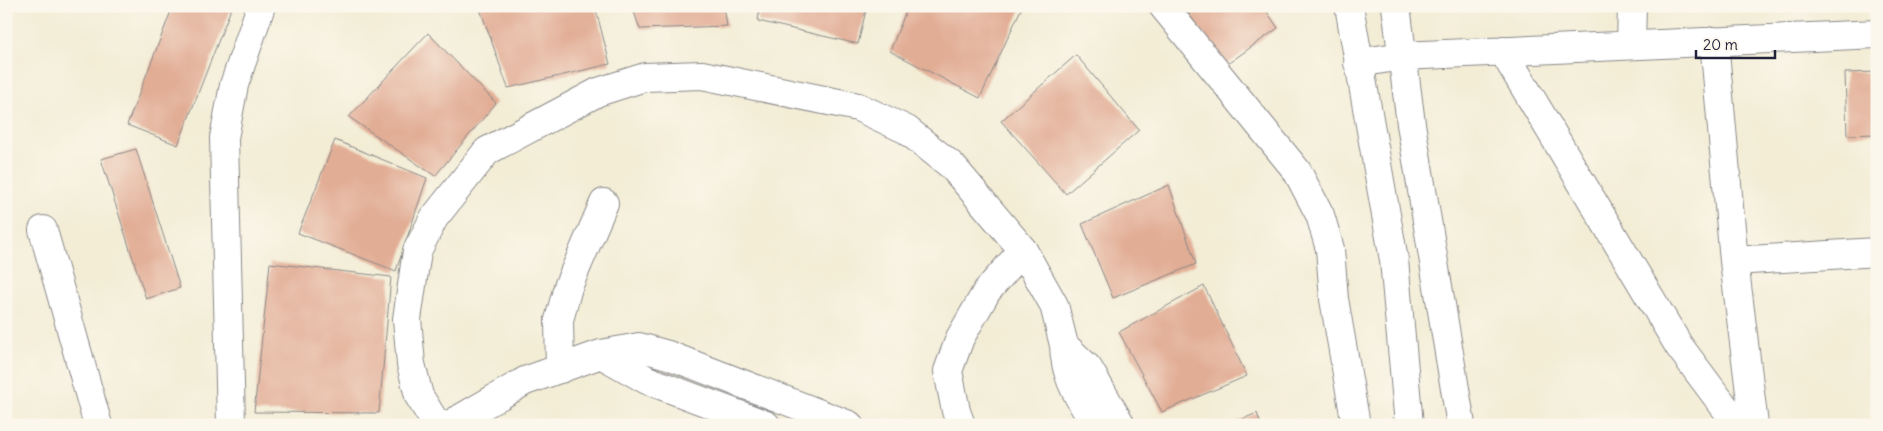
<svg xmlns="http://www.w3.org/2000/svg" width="1883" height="431" font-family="Delius,sans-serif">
  <rect width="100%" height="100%" fill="#fbf7ec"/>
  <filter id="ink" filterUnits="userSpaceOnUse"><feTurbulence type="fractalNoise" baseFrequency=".02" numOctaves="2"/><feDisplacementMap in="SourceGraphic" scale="10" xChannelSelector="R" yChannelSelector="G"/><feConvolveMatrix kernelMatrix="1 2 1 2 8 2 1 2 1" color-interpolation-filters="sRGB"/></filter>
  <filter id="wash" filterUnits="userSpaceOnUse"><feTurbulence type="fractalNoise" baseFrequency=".0096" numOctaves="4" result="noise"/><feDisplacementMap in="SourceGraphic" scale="20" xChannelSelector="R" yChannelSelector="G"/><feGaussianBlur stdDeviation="1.12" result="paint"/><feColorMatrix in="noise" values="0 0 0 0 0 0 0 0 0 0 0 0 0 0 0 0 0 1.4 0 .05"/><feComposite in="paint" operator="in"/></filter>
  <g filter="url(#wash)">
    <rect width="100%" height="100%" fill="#f3edd6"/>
    <g id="blocks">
      <path fill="#e2ad95" d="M 173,6 L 232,6 L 178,145 L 127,125 Z
        M 479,6 L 595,6 L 610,64 L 508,88 Z
        M 632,6 L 724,6 L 727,26 L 640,29 Z
        M 760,6 L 867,6 L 858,44 L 758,21 Z
        M 908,6 L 1022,7 L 980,98 L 890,51 Z
        M 1183,6 L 1263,6 L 1278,28 L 1226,65 Z
        M 428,33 L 496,103 L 435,176 L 349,117 Z
        M 1076,55 L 1139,130 L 1066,194 L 1001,121 Z
        M 1877,72 L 1877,134 L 1847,135 L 1845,73 Z
        M 335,140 L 427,178 L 396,271 L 298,233 Z
        M 136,149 L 180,288 L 146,299 L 101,159 Z
        M 1169,185 L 1196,264 L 1113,298 L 1082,224 Z
        M 270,263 L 391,277 L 379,413 L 254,412 Z
        M 1204,286 L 1247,376 L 1162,412 L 1119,332 Z
        M 1257,413 L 1261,425 L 1229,425 Z"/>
    </g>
  </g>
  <g filter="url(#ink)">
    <use href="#blocks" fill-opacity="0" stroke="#8a8888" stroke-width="1"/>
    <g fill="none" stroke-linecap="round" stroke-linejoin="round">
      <defs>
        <path id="minor" d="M 1163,6 L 1297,171 L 1320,215 L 1330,249 L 1334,299 L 1356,425
          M 1349,6 L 1394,260 L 1409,425
          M 1396,6 L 1411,124 L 1461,425
          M 1714,41 L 1734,261 L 1754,425
          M 1631,45 L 1632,6
          M 1503,51 L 1679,346 L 1738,425
          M 1358,63 L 1402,56 L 1877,34
          M 43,230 L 98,425
          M 1734,261 L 1877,252
          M 1064,345 C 1065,379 1079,397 1095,425
          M 601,354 L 647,380 L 766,425
          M 560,369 L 559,320 L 568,287 L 604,203
          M 231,425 L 224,138 L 234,85 L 261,6
          M 437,425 L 419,396 L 411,364 L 407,319 L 417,251 L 434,218 L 487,151 L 598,92 L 645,77 L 702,75 L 858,107 L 907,130 L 952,166 L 1023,250 L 1054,305 L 1064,345 L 1088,368 L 1121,425
          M 449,425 L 525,381 L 601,354 L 639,347 L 668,355 L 849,425
          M 961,425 L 956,411 L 948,371 L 960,338 L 987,291 L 1023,250"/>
      </defs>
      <use href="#minor" stroke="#8a8888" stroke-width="30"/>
      <use href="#minor" stroke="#fff" stroke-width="28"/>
    </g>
  </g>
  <rect width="1883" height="431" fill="none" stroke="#fbf7ec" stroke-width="25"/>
  <path d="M1696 50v8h79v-8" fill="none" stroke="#22223b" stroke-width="2.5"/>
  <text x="1703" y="50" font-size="15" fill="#22223b" stroke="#fbf7ec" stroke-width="4" paint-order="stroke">20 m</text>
</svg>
